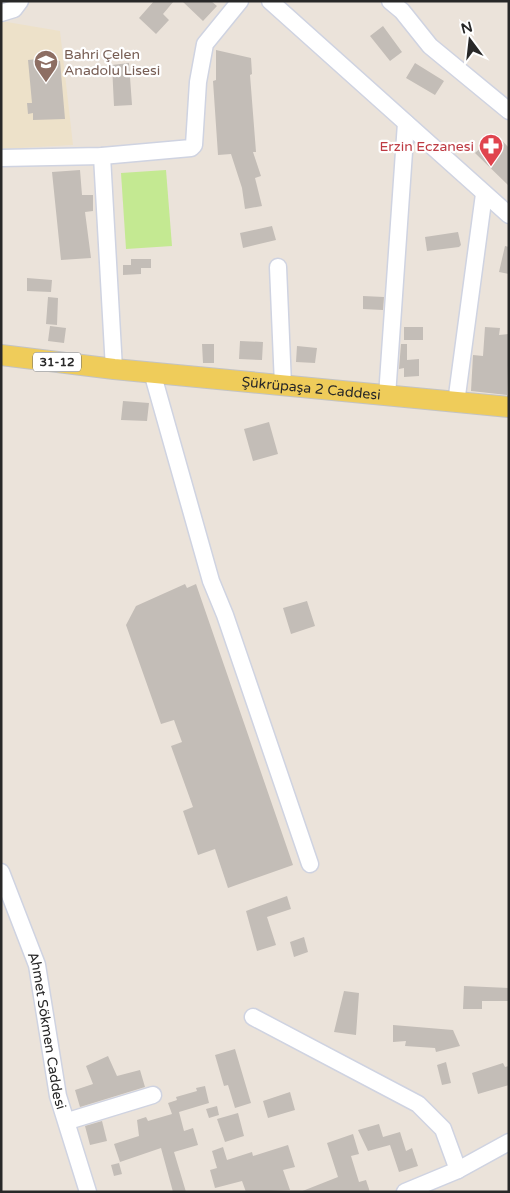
<svg xmlns="http://www.w3.org/2000/svg" width="510" height="1193" font-family="'Varela Round',sans-serif">
  <rect width="100%" height="100%" fill="#ebe3da"/>
  <path fill="#ede1c9" d="M 1,21 L 60,31 L 73,145 L 1,149 Z"/>
  <path fill="#c4e992" d="M 166,170 L 172,246 L 126,249 L 121,173 Z"/>
  <path fill="#c3bdb7" d="M 154,1 L 174,1 L 163,14 L 169,20 L 156,34 L 139,18 Z
    M 182,1 L 211,1 L 217,6 L 203,21 Z
    M 383,26 L 402,52 L 390,61 L 370,36 Z
    M 216,50 L 251,58 L 252,74 L 250,75 L 256,152 L 253,152 L 261,176 L 255,178 L 262,206 L 245,209 L 242,188 L 231,154 L 218,155 L 213,81 L 216,80 Z
    M 47,58 L 48,62 L 60,61 L 65,119 L 33,120 L 33,113 L 28,114 L 27,103 L 32,103 L 28,60 Z
    M 129,63 L 132,105 L 114,106 L 112,65 Z
    M 415,63 L 444,81 L 435,95 L 406,78 Z
    M 496,134 L 509,148 L 509,186 L 475,153 Z
    M 80,170 L 82,195 L 93,195 L 93,211 L 85,212 L 91,258 L 61,260 L 52,172 Z
    M 272,226 L 276,240 L 243,248 L 240,233 Z
    M 458,232 L 461,245 L 459,247 L 427,251 L 425,237 Z
    M 505,246 L 509,247 L 509,274 L 499,272 Z
    M 131,259 L 151,259 L 151,268 L 141,268 L 141,274 L 123,275 L 123,265 L 131,265 Z
    M 27,278 L 52,280 L 51,292 L 27,291 Z
    M 363,296 L 384,297 L 383,310 L 363,309 Z
    M 48,297 L 58,298 L 57,325 L 46,324 Z
    M 50,326 L 66,328 L 64,343 L 48,341 Z
    M 404,327 L 423,327 L 423,340 L 404,340 Z
    M 485,327 L 500,328 L 499,335 L 509,334 L 507,395 L 471,391 L 473,355 L 483,356 Z
    M 240,341 L 263,342 L 262,360 L 239,359 Z
    M 202,344 L 214,344 L 214,363 L 203,363 Z
    M 401,344 L 407,344 L 407,360 L 419,359 L 419,376 L 404,377 L 404,368 L 399,369 Z
    M 297,346 L 317,348 L 315,363 L 296,362 Z
    M 123,401 L 149,403 L 147,421 L 121,420 Z
    M 269,422 L 278,454 L 253,461 L 244,429 Z
    M 185,584 L 187,588 L 196,584 L 293,865 L 228,888 L 215,849 L 198,855 L 183,811 L 193,807 L 171,746 L 182,742 L 174,720 L 161,724 L 126,625 L 136,606 Z
    M 307,601 L 315,626 L 291,634 L 283,608 Z
    M 287,896 L 291,909 L 267,917 L 276,945 L 257,951 L 246,911 Z
    M 304,937 L 308,952 L 294,957 L 290,942 Z
    M 464,986 L 509,988 L 509,1001 L 482,1001 L 482,1009 L 463,1009 Z
    M 344,991 L 359,993 L 356,1035 L 334,1032 Z
    M 393,1025 L 453,1030 L 460,1046 L 436,1052 L 435,1048 L 405,1046 L 406,1041 L 393,1042 Z
    M 235,1049 L 251,1103 L 235,1108 L 228,1085 L 224,1086 L 215,1055 Z
    M 108,1056 L 117,1076 L 140,1070 L 145,1087 L 80,1107 L 75,1090 L 93,1084 L 86,1066 Z
    M 446,1062 L 451,1083 L 442,1085 L 437,1065 Z
    M 503,1063 L 505,1067 L 509,1066 L 509,1085 L 478,1094 L 472,1073 Z
    M 205,1086 L 209,1103 L 179,1112 L 184,1131 L 193,1128 L 198,1145 L 174,1152 L 186,1192 L 173,1192 L 161,1148 L 120,1162 L 114,1144 L 139,1136 L 137,1120 L 146,1117 L 148,1121 L 172,1114 L 168,1103 L 177,1100 L 176,1097 L 197,1091 L 196,1088 Z
    M 290,1092 L 295,1110 L 268,1118 L 263,1101 Z
    M 217,1106 L 219,1115 L 209,1118 L 206,1109 Z
    M 238,1113 L 244,1136 L 225,1142 L 217,1119 Z
    M 102,1121 L 107,1141 L 90,1145 L 85,1126 Z
    M 379,1124 L 383,1137 L 400,1132 L 406,1151 L 412,1148 L 418,1166 L 399,1172 L 390,1145 L 368,1151 L 358,1130 Z
    M 353,1134 L 359,1154 L 351,1156 L 359,1182 L 366,1180 L 370,1192 L 300,1192 L 338,1177 L 327,1143 Z
    M 288,1145 L 295,1167 L 283,1170 L 290,1190 L 246,1192 L 242,1181 L 215,1188 L 210,1170 L 217,1168 L 212,1151 L 223,1147 L 227,1160 L 252,1152 L 253,1156 Z
    M 119,1163 L 122,1174 L 114,1176 L 111,1165 Z"/>
  <g fill="none" stroke-linecap="round" stroke-linejoin="round">
    <defs>
      <g id="minor">
        <path d="M 270,1 L 509,215"/>
        <path d="M 390,1 L 402,11 L 430,46 L 509,111"/>
        <path d="M 1,13 L 14,9 L 20,1"/>
        <path d="M 102,156 L 114,369"/>
        <path d="M 1,158 L 102,156 L 191,148 L 194,145 L 198,82 L 205,44 L 240,1"/>
        <path d="M 278,267 L 283,385"/>
        <path d="M 152,372 L 211,581 L 225,615 L 310,864"/>
        <path d="M 387,396 L 406,123"/>
        <path d="M 456,403 L 484,194"/>
        <path id="s1" d="M 1,872 L 37,965 L 58,1096 L 88,1192"/>
        <path d="M 253,1017 L 418,1104 L 443,1129 L 458,1170"/>
        <path d="M 68,1121 L 153,1095"/>
        <path d="M 405,1192 L 458,1170 L 509,1142"/>
      </g>
      <g id="major">
        <path id="s2" d="M 1,355 L 114,369 L 509,407"/>
      </g>
    </defs>
    <use href="#minor" stroke="#cfd3e1" stroke-width="19"/>
    <use href="#major" stroke="#c3c3c3" stroke-width="22"/>
    <use href="#minor" stroke="#fff" stroke-width="16"/>
    <use href="#major" stroke="#efcc5a" stroke-width="20"/>
  </g>
  <defs>
    <symbol id="school-pin" viewBox="-11 -11 22 30"><path d="M0 17L-7.5 6A9.5 9.5 0 1 1 7.5 6Z" fill="#8d6e63" stroke="#fff"/><path d="M0-5L7-2L0 1L-7-2ZM-4 1L0 2.5L4 1V4Q0 6-4 4Z" fill="#fff"/></symbol>
    <symbol id="pharmacy-pin" viewBox="-11 -11 22 30"><path d="M0 17L-7.5 6A9.5 9.5 0 1 1 7.5 6Z" fill="#e0444e" stroke="#fff"/><path d="M-2-6h4v4h4v4h-4v4h-4v-4h-4v-4h4Z" fill="#fff"/></symbol>
  </defs>
  <g fill-rule="evenodd">
    <use href="#school-pin" x="32" y="48" width="28" height="38"/>
    <use href="#pharmacy-pin" x="477" y="132" width="28" height="38"/>
  </g>
  <g text-anchor="middle" dominant-baseline="central" stroke-width="4.5" stroke-linejoin="round" paint-order="stroke">
    <rect fill="#fff" stroke="#686868" stroke-width="1" x="33" y="352.5" width="48" height="19" rx="4"/>
    <g font-size="12" font-weight="bold" fill="#282828">
      <text x="57" y="362">31-12</text>
    </g>
    <g font-size="14" fill="#785e54" stroke="#fff" text-anchor="start">
      <text x="64" y="54">Bahri Çelen<tspan x="64" dy="16">Anadolu Lisesi</tspan></text>
    </g>
    <g font-size="14" fill="#be3a42" stroke="#fff" text-anchor="end">
      <text x="474" y="146">Erzin Eczanesi</text>
    </g>
    <g font-size="14" fill="#282828" stroke="#fff">
      <text stroke="none"><textPath href="#s2" startOffset="312">Şükrüpaşa 2 Caddesi</textPath></text>
      <text stroke="none"><textPath href="#s1" startOffset="166">Ahmet Sökmen Caddesi</textPath></text>
    </g>
  </g>
  <rect width="510" height="1193" fill="none" stroke="#282828" stroke-width="5"/>
  <g transform="translate(470 40) rotate(345)" stroke="#ffffff" stroke-width="4" paint-order="stroke">
  <path d="M0-4L9 19L0 12L-9 19Z" fill="#282828"/>
  <text y="-8" font-size="14" font-weight="bold" text-anchor="middle" fill="#282828">N</text>
  </g>
</svg>
